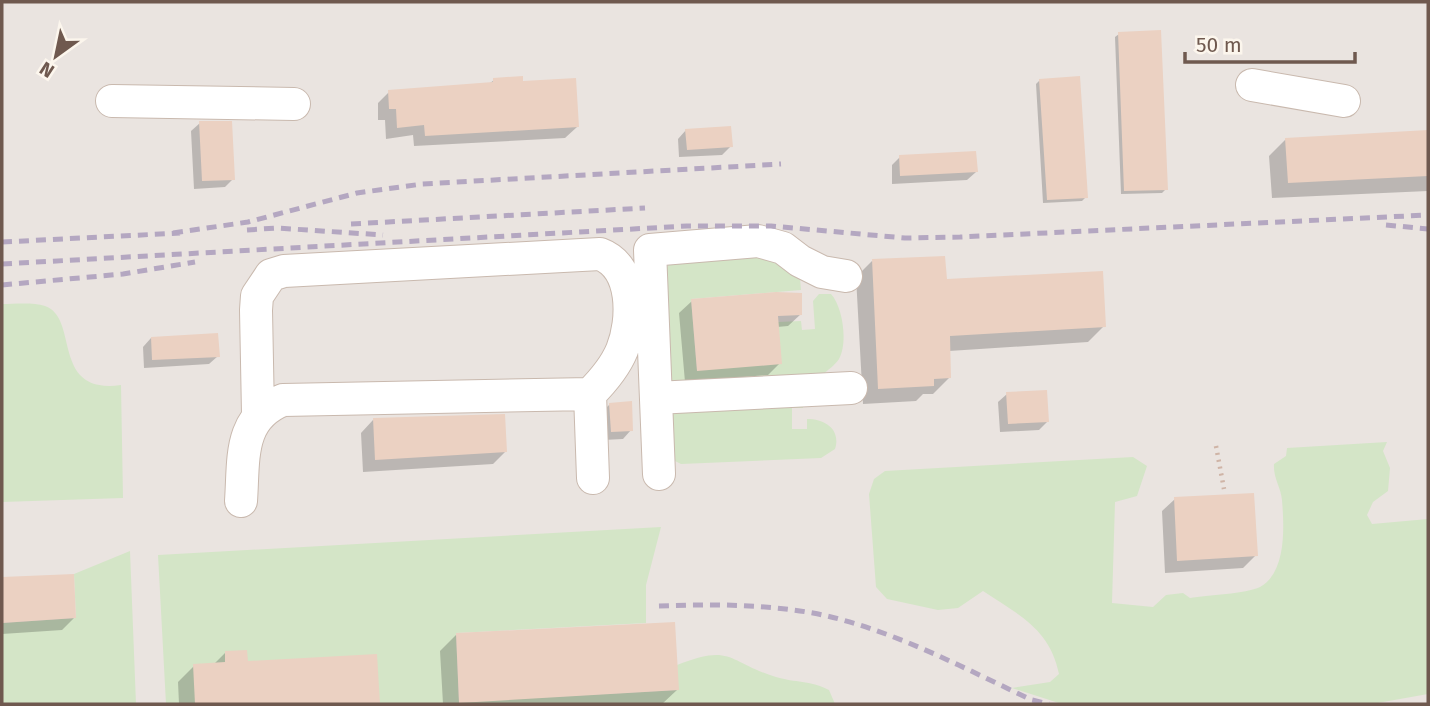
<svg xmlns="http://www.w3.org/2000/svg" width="1430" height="706" font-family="'Fira Sans',sans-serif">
  <rect width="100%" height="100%" fill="#f9f1e7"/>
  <path fill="#eae4e0" d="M 2,2 L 1428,2 L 1428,704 L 2,704 Z"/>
  <path fill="#d4e5c7" d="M 763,251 L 784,263 L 800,279 L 801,290 L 691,299 L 697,370 L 778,322 L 801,321 L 802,330 L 815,329 L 813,301 L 819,294 L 831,294 C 843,307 848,343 839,359 C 835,365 828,370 822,375 L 803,375 L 803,408 L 792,408 L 792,429 L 807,429 L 807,419 C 826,419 841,430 835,449 L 821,458 L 681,464 L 673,460 L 662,275 L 669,264 Z
    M 2,304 C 15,304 33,302 45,306 C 80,318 50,395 121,385 L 123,498 L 2,502 Z
    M 1387,442 L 1383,451 L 1390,468 L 1388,491 L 1373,502 L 1367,515 L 1372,524 L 1428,519 L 1428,694 L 1372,704 L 1062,704 L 1012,688 L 1050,682 L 1059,674 C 1050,629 1019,615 983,591 L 958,608 L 938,610 L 887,599 L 876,587 L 869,494 L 874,479 L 885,471 L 1133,457 L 1147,466 L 1137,496 L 1115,502 L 1112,603 L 1153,607 L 1166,595 L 1183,593 L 1190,598 C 1207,595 1246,594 1260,587 C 1287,572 1284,526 1282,500 C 1281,487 1273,478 1274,464 L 1286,456 L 1287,448 Z
    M 661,527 L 646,585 L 646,623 L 456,633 L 459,702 L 678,690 L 677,665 C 733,643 727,662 776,677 C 796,683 809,680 829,690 L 835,704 L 166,704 L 158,555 Z
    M 130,551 L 136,704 L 2,704 L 2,623 L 76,618 L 74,574 Z"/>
  <path fill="#0003" d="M 1119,34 L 1166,189 L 1162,193 L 1121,194 L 1115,37 Z
    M 494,80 L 522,83 L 577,127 L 565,138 L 414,146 L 413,135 L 386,139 L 385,120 L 378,120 L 378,103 L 389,92 L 489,84 Z
    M 1040,80 L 1086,197 L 1082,201 L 1043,203 L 1036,84 Z
    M 200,123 L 233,179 L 225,187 L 194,189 L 191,131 Z
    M 686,130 L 731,146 L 722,155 L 679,157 L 678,139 Z
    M 1428,132 L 1428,191 L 1272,198 L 1269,156 L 1286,139 Z
    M 900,157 L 976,172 L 967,180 L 892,184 L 892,165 Z
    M 872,261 L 945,281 L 1104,326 L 1088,342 L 949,351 L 949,378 L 933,394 L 923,394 L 916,401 L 863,404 L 856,277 Z
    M 692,301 L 801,314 L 788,326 L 777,327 L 780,363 L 768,375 L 685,382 L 679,313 Z
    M 151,338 L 218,356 L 209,364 L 144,368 L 143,347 Z
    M 1007,394 L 1047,422 L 1039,430 L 1000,432 L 998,402 Z
    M 610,404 L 631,430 L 623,439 L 603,440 L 601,413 Z
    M 373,420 L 505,452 L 493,464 L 363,472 L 361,433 Z
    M 1175,499 L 1256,555 L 1243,568 L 1165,573 L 1162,511 Z
    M 72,575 L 74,618 L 62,630 L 2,634 L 2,579 Z
    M 456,635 L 677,690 L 662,704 L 443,704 L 440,651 Z
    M 225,653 L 246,662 L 375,656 L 378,704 L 179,704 L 178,682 L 194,666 L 213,665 Z"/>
  <path fill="#ebd1c2" d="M 1161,30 L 1168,190 L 1124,191 L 1118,32 Z
    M 523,76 L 523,81 L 576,78 L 579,127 L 425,136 L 424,125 L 397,128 L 396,109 L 389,109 L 388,90 L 493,82 L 493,78 Z
    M 1080,76 L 1088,198 L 1047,200 L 1039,79 Z
    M 199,121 L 232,121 L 235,180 L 202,181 Z
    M 731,126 L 733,147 L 687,150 L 685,129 Z
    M 1428,130 L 1428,176 L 1288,183 L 1285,138 Z
    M 976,151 L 978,172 L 900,176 L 899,155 Z
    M 945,256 L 947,279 L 1103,271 L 1106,327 L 950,336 L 951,378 L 934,379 L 934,386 L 878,389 L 872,259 Z
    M 776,292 L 802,293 L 802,315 L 778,316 L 782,364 L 697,371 L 691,299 Z
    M 218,333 L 220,357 L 152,360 L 151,337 Z
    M 1047,390 L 1049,422 L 1008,424 L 1006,392 Z
    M 632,401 L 633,431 L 611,432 L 609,403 Z
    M 505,414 L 507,452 L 375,460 L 373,418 Z
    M 1254,493 L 1258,556 L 1177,561 L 1174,497 Z
    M 74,574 L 76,618 L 2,623 L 2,577 Z
    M 675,622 L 679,690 L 459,703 L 456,633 Z
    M 247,650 L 248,661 L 377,654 L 380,704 L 195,704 L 193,664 L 225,662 L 225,651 Z"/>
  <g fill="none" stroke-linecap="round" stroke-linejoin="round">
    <defs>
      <path id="minor" d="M 1252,85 L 1344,101
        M 112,101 L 294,104
        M 656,398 L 851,388
        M 258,414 L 256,310 L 257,296 L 271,275 L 284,271 L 600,254 C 635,267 634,320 622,350 C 615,367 603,381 590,394
        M 659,474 L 650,250 L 758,241 L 783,248 L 800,261 L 822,272 L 846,276
        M 241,501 C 244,459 238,418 283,400 L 590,394 L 593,478"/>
    </defs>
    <use href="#minor" stroke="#c9b9ae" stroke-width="34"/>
    <path stroke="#cfb4a6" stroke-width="4.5" stroke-dasharray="2 5" stroke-linecap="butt" d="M 1216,446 L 1224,489"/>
    <use href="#minor" stroke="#fff" stroke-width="32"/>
    <path stroke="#b4a7c1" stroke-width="5" stroke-dasharray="10 7" stroke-linecap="butt" d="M 351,224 L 645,208
      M 1386,225 L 1428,229
      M 247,230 L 277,228 L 383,235
      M 173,233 L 248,222 L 357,193 L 422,184 L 781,164
      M 2,242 L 180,233
      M 2,264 L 687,226 L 771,226 L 905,238 L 960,237 L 1428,215
      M 2,285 L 123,274 L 195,262
      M 659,606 C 710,604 762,604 813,613 C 890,628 961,667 1032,700 L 1049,704"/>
  </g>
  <rect width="1430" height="706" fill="none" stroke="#6f594f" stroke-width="7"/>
  <g transform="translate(56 56) rotate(213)" stroke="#fcf6ed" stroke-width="5" paint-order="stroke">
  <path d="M0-5L12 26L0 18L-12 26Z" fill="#6f594f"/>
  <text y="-10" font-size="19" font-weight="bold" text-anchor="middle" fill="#6f594f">N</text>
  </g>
  <path d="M1185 52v10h170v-10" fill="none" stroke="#6f594f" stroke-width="3.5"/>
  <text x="1196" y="52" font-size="21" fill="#6f594f" stroke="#fcf6ed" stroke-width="5" paint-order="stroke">50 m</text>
</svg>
